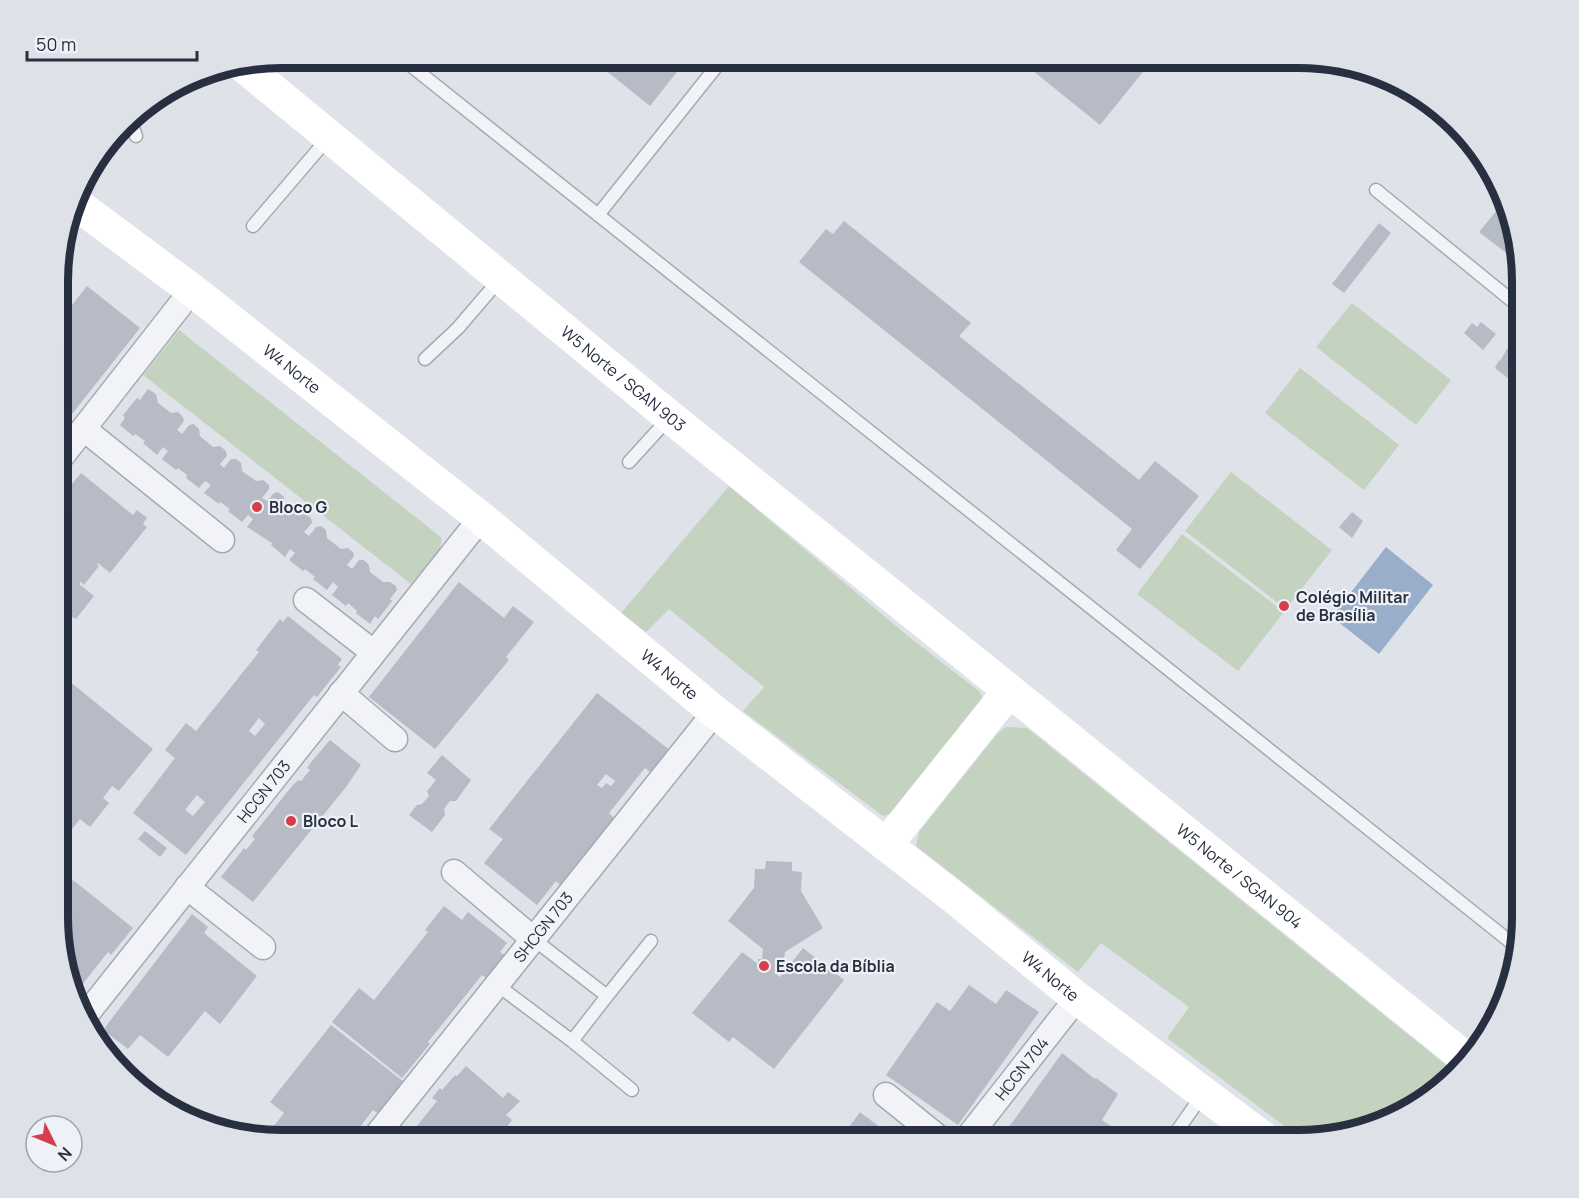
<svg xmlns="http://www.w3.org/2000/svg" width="1579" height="1198" font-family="Manrope,sans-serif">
  <rect width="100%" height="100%" fill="#dfe2e9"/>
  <path fill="#c4d3c0" d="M 1352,303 L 1451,380 L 1416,425 L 1316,347 Z
    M 179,330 L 442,538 L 440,548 L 411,584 L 143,375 Z
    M 1300,368 L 1399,445 L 1364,490 L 1265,413 Z
    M 1231,472 L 1332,550 L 1286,609 L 1185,531 Z
    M 729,486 L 908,636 L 980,692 L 985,703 L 903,809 L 883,816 L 743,711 L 764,687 L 669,609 L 646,632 L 621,613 Z
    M 1182,534 L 1284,612 L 1238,671 L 1137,594 Z
    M 1006,727 L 1027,728 L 1456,1073 L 1397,1118 L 1303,1140 L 1167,1038 L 1189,1007 L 1101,943 L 1078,972 L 916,846 L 919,832 L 997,734 Z"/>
  <path fill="#98aecb" d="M 1386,547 L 1433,585 L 1379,654 L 1332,617 Z"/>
  <path fill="#b6bbc6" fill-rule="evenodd" d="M 589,57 L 687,57 L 688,58 L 650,106 Z
    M 1016,57 L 1155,57 L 1100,125 Z
    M 1498,209 L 1507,216 L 1518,262 L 1479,232 Z
    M 844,221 L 971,323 L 959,336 L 1139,480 L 1155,461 L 1199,496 L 1140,569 L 1116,550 L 1132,529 L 799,262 L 826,229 L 833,234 Z
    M 1379,223 L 1391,233 L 1344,293 L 1332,284 Z
    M 87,286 L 140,328 L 61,428 L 59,426 L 59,301 L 69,309 Z
    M 1481,322 L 1496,334 L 1483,350 L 1464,333 L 1472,323 L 1477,327 Z
    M 1511,346 L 1522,355 L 1522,389 L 1495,368 L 1499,360 L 1500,361 L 1507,349 Z
    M 148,389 L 156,394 L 158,403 L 171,413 L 178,412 L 183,417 L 184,421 L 177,430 L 182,434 L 189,425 L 194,424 L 199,429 L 200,436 L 213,447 L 220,446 L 226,451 L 227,456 L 220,464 L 224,468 L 231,459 L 236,459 L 241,463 L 242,471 L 256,481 L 263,480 L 269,485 L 269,489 L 262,498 L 267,501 L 274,493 L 278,492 L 284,497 L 284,504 L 298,515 L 305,514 L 311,518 L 312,523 L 304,532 L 309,536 L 316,527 L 321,526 L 326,530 L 327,538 L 341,549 L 348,548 L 353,552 L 354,556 L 347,565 L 352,569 L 359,560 L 364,560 L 369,565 L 370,572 L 383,582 L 390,582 L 396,586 L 397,590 L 390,599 L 392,601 L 378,619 L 375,616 L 370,624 L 356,613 L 357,611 L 348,603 L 346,606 L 332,595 L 338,587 L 333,582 L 327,590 L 313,579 L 315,577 L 305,569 L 303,571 L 289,560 L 295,553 L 290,549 L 285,557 L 271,545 L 272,543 L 247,527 L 253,519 L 248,515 L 242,522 L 228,511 L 230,509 L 220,502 L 219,504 L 204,493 L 211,485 L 205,481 L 199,488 L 186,478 L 187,475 L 178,468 L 176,470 L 162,459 L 168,451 L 163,447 L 157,455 L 143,443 L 145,441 L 135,434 L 133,436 L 120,425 L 125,418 L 123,415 L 137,398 L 140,400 Z
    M 81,473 L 133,515 L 137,510 L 147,518 L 143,524 L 147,527 L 110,573 L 98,563 L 97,565 L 99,566 L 84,585 L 81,582 L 79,584 L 94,596 L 76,619 L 73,617 L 58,636 L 58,501 Z
    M 1352,512 L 1363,521 L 1352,538 L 1339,527 Z
    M 459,582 L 504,618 L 513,606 L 534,622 L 506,657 L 509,660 L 435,749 L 369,697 Z
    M 288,616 L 342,659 L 338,665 L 341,667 L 317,697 L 314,695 L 186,855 L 133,813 L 175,758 L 165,750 L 186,723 L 196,731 L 259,652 L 256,650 L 280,619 L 283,622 ZM 259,718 L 265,724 L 255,736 L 249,731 ZM 197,795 L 205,802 L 193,816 L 185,810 Z
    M 58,672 L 153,749 L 119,791 L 112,786 L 103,798 L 109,803 L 90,827 L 80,819 L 58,847 Z
    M 597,693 L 671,751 L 653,774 L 645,768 L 609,813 L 615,819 L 580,864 L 578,862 L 560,885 L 556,881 L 537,905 L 484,863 L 503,839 L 489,829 ZM 606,774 L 615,781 L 611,786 L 606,783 L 602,788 L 597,785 Z
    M 330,740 L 361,765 L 346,787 L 253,902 L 221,877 L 244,848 L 246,850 L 255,839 L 252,836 L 257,830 L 292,786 L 298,780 L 301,781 L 310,770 L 307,768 L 312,761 Z
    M 442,755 L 471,780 L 456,801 L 450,801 L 444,809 L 445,815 L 432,832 L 409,815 L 417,805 L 422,804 L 429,796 L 427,791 L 436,780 L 427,773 Z
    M 145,831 L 167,848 L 160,857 L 138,839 Z
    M 766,861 L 792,862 L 792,871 L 802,872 L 801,891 L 823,928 L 785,952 L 783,966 L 774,972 L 780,977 L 803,948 L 844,980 L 774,1069 L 733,1037 L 729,1042 L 692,1013 L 742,952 L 758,964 L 758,959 L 762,959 L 763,949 L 728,921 L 754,888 L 755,869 L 765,869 Z
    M 73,880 L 133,928 L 111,955 L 108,952 L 74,995 L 58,933 L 58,900 Z
    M 444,906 L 462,920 L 468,912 L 507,943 L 500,952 L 506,956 L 488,979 L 482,975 L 428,1042 L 430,1044 L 402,1078 L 332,1022 L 359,988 L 374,1000 L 428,932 L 425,930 Z
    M 192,914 L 208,927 L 204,933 L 257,976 L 220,1024 L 205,1011 L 168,1057 L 140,1035 L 128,1049 L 103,1030 Z
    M 969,985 L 996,1004 L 1006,990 L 1039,1012 L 958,1125 L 886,1075 L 937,1002 L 950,1011 Z
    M 331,1025 L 404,1082 L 379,1114 L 373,1110 L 349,1141 L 271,1141 L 266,1136 L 284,1113 L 270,1102 Z
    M 1062,1053 L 1095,1079 L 1096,1078 L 1118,1094 L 1102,1120 L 1115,1129 L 1107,1141 L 999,1141 Z
    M 109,1054 L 171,1103 L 168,1108 L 133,1086 Z
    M 466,1066 L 503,1098 L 508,1092 L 520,1101 L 506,1115 L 512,1120 L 502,1133 L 508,1137 L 505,1141 L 405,1141 L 437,1101 L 432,1098 L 440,1088 L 442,1090 L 455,1075 L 457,1076 Z
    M 177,1107 L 200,1125 L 174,1111 Z
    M 860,1112 L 861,1113 L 899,1141 L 839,1141 Z"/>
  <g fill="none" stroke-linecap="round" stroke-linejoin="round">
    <defs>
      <path id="lane" d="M 400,57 L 1518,948
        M 262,79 L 280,57
        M 129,118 L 136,136
        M 1376,190 L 1522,309
        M 598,215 L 724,57
        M 253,226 L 329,137
        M 425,359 L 458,328 L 500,279
        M 629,462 L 669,418
        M 532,938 L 607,996 L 572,1041 L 632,1090
        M 496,984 L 572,1041
        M 607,996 L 651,941
        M 1178,1130 L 1194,1141
        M 1170,1141 L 1203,1094"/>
      <g id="street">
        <path d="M 84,429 L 222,540"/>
        <path d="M 59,460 L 192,290"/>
        <path d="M 306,600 L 373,652"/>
        <path d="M 341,693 L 395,739"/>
        <path d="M 454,872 L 532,938"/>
        <path d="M 187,887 L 263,947"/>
        <path id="s1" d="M 82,1020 L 481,518"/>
        <path d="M 886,1095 L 943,1141"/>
        <path id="s2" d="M 372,1141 L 715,712"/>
        <path id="s3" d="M 965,1141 L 1077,998"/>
      </g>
    </defs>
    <use href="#lane" stroke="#a4a9b3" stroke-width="15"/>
    <use href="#street" stroke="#a4a9b3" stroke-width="27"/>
    <use href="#lane" stroke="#f2f3f7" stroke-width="12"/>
    <use href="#street" stroke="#f2f3f7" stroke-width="24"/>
    <g stroke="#fff" stroke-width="33">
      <path id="s4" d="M 241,64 L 670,417 L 1469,1061"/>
      <path id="s5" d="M 75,203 L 192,290 L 481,518 L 715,712 L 956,899 L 1077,998 L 1267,1141"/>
      <path d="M 886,845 L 1009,691"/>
    </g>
  </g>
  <g fill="#d43e4d" stroke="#eef1f6" stroke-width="2">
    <circle cx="257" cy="507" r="6"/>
    <circle cx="1284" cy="606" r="6"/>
    <circle cx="291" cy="821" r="6"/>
    <circle cx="764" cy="966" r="6"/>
  </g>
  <g text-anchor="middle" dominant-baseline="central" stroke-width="4.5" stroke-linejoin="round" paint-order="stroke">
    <g font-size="16" fill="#272f41" stroke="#eef1f6">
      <text stroke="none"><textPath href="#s5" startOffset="273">W4 Norte</textPath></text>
      <text stroke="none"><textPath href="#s4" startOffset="495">W5 Norte / SGAN 903</textPath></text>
      <text stroke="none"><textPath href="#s5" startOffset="759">W4 Norte</textPath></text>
      <text stroke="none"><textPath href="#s1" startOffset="292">HCGN 703</textPath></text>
      <text stroke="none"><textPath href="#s4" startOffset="1287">W5 Norte / SGAN 904</textPath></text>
      <text stroke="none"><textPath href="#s2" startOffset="274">SHCGN 703</textPath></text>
      <text stroke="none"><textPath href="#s5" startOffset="1245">W4 Norte</textPath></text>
      <text stroke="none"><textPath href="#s3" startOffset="92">HCGN 704</textPath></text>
    </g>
    <g font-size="16" font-weight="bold" fill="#272f41" stroke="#eef1f6" text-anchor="start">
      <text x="269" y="507">Bloco G</text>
      <text x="1296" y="597">Colégio Militar<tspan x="1296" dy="18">de Brasília</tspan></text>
      <text x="303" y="821">Bloco L</text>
      <text x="776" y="966">Escola da Bíblia</text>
    </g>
  </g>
  <path d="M0 0H1579V1198H0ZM281 68H1299A213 213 0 0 1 1512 281V917A213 213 0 0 1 1299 1130H281A213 213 0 0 1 68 917V281A213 213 0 0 1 281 68Z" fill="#dee1e8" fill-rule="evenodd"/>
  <path fill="none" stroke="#272f41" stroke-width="8" d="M281 68H1299A213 213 0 0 1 1512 281V917A213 213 0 0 1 1299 1130H281A213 213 0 0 1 68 917V281A213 213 0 0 1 281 68Z"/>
  <g transform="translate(54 1144) rotate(133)"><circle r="28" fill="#eef1f6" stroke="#9ea3ae" stroke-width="1.5"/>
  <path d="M0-4.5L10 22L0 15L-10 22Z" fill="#d43e4d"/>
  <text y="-9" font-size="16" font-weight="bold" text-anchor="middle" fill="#272f41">N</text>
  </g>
  <path d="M27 51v9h170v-9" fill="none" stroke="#272f41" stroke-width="3"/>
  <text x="36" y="51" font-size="18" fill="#272f41" stroke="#eef1f6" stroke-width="4.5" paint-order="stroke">50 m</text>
</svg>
